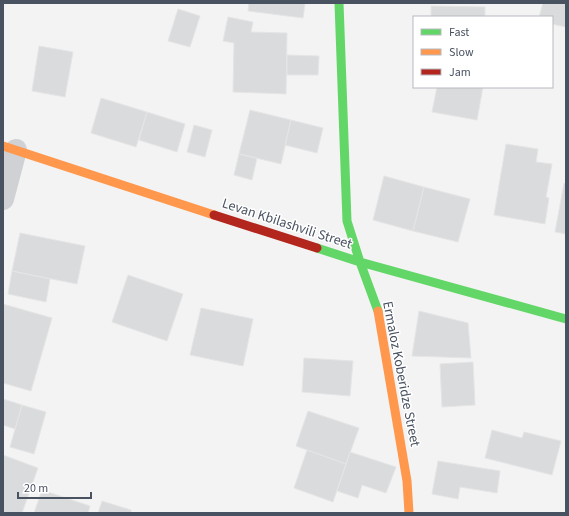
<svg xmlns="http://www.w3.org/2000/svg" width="569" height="516" font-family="'Source Sans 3',sans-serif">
  <rect width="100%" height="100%" fill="#f3f3f3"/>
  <path fill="#dadbdd" stroke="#e5e5e6" d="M 249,3 L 296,3 L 305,4 L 303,18 L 248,11 Z
    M 543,3 L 566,3 L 566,27 L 552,24 L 552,17 L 539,17 Z
    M 431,6 L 485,7 L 485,17 L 431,17 Z
    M 178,9 L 200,16 L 190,47 L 168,41 Z
    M 228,17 L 253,22 L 251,32 L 287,33 L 286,94 L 233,92 L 234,43 L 223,41 Z
    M 39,46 L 73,52 L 65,97 L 32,91 Z
    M 287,55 L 319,56 L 318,75 L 287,75 Z
    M 437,87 L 483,87 L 477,120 L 432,112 Z
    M 101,98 L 147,112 L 136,147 L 91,133 Z
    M 250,110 L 291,120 L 281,164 L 239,154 Z
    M 147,112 L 185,124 L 177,152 L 139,140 Z
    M 291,120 L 323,128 L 317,153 L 285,145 Z
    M 194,125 L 212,130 L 205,157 L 187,152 Z
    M 506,144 L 538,149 L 536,162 L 552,164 L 546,197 L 549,198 L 545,224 L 494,215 Z
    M 239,154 L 257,158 L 252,180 L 234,175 Z
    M 384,176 L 424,187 L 413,231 L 373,220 Z
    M 564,183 L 566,184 L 566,234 L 555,232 Z
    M 424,187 L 470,199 L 458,242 L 413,231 Z
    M 20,233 L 85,246 L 77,284 L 12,271 Z
    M 12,271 L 50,279 L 46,302 L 8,294 Z
    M 128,275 L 183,294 L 167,341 L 112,322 Z
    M 3,304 L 52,318 L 31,391 L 3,383 Z
    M 201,308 L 253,319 L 243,366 L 190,355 Z
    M 419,311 L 468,323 L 471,358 L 412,356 Z
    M 304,358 L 353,361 L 350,396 L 302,392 Z
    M 473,362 L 475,405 L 442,407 L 440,364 Z
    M 3,399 L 22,405 L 15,429 L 3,425 Z
    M 22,405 L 46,412 L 34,454 L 10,447 Z
    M 308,411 L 359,428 L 346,464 L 296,446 Z
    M 492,430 L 522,438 L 524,432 L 561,441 L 552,475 L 485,458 Z
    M 307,450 L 346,464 L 333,502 L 294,488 Z
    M 350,452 L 396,467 L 386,493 L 362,485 L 358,498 L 337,491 Z
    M 3,455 L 38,468 L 22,513 L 3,513 Z
    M 438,461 L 500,471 L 497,493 L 460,487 L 458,499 L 432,494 Z
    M 42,490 L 90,506 L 88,513 L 34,513 Z
    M 102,501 L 131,510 L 131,513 L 98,513 Z"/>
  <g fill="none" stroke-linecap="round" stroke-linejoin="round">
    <path stroke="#cfd1d4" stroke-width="22" d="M 3,199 L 16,150"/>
    <path stroke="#63d668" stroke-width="9" d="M 339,3 L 347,221 L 360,262 L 378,311
      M 317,248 L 360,262 L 566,319"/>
    <path stroke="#ff974d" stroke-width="9" d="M 3,146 L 214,215
      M 378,311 L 407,481 L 409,513"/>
    <path stroke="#b3261e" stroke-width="9" d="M 214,215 L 317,248"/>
  </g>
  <g text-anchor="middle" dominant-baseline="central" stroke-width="3" stroke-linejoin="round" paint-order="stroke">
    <g font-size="14" fill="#495261" stroke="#fff">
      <text transform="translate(287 224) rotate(18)">Levan Kbilashvili Street</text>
      <text transform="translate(401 374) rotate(79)">Ermaloz Koberidze Street</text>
    </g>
  </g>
  <rect width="569" height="516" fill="none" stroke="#495261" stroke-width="8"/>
  <rect x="413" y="16" width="140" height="72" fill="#ffffff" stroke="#b6bac0"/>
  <rect x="421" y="29" width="20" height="6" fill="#63d668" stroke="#b6bac0"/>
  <text x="449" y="36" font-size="12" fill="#495261">Fast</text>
  <rect x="421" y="49" width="20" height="6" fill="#ff974d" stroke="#b6bac0"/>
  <text x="449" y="56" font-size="12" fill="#495261">Slow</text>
  <rect x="421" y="69" width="20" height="6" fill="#b3261e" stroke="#b6bac0"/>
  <text x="449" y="76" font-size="12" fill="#495261">Jam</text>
  <path d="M18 492v6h73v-6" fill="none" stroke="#495261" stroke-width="2"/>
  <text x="24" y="492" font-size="12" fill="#495261" stroke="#ffffff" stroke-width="3" paint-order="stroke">20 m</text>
</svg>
